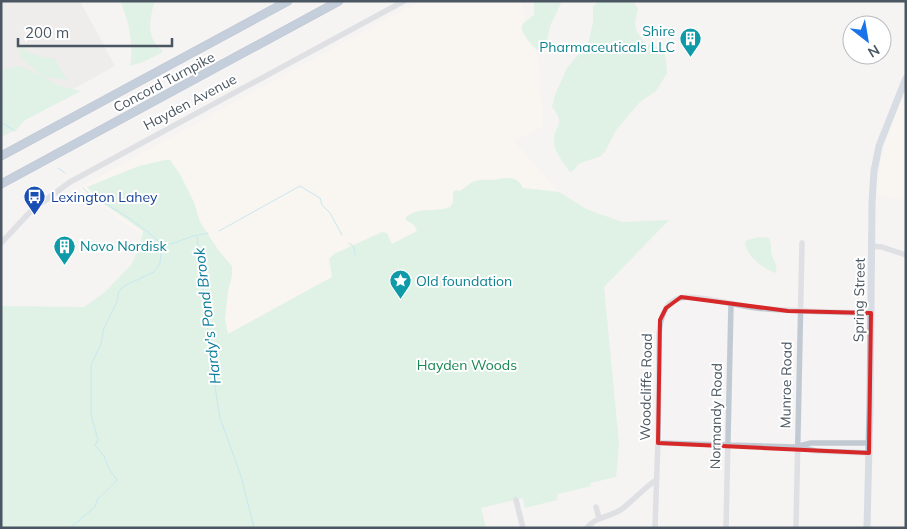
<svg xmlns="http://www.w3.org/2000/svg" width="907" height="529" font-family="Mulish,sans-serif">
  <rect width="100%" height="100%" fill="#f5f3f3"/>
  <path fill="#fdf9ef" d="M 423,1 L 522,1 L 527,32 L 526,35 L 530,45 L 538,53 L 543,125 L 532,133 L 514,141 L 559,192 L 503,186 L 417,231 L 174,363 L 160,249 L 78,188 L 388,18 Z
    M 906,100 L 906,200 L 876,196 L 880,164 L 885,145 L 900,101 L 905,103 Z"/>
  <path fill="#e6e4e5" d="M 1,1 L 80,1 L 115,66 L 8,125 L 1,119 Z"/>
  <path fill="#c3f1d5" d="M 120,1 L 155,1 C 149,18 146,38 162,50 L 163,52 L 143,62 L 130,66 C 134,45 129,20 120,1 Z
    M 534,1 L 562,1 L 550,26 L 545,50 L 541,52 C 535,49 520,33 522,26 C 523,22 531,18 534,15 Z
    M 633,1 L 638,9 L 635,23 L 637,32 L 645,43 L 659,48 L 665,54 L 667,73 L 656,91 L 640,102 L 616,130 L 606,150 L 601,156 L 578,164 L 574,170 L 570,172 C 563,162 554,152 554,140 C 554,125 567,125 552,107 L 555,95 L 567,68 L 588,44 L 593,23 L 593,6 L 598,2 Z
    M 17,45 C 23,46 22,48 27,51 C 35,56 46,57 55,59 L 67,80 L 42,76 L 22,58 Z
    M 17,66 L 23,67 L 60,86 L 81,91 L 25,120 L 17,129 L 1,137 L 3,70 Z
    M 165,160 L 170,160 L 181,176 L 194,202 L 200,222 L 219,251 L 232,266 L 232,276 L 228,291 L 225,319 L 228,334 L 332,277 L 329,259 L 334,254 L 382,232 L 387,233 L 392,244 L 417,231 L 414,225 L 406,220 L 406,217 C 419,206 435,213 450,207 L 453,203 L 453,192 L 456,190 L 460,191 C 465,188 468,184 473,182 C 480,179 485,180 492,180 C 504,178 517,174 523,188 L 559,192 L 586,209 L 622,222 L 669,220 L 604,287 L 619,444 L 616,477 L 590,483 L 591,486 L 558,494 L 557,500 L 525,508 L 523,498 L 481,508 L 486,528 L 1,528 L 1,306 L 84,307 L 105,292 L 131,265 L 140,246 L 143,231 L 100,201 L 87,187 L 139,166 Z
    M 759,237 L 769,238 C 771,244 771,246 771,251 C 772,261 778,261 776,273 C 763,269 746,256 745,242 L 748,240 Z"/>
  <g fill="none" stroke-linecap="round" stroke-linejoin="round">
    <path stroke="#90daee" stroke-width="1" d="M 1,122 L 15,131
      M 58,168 L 65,173
      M 83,188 L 98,202 L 106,204 L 129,218 L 153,236 L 162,245 C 174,245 185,238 197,235 L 212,368 L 220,418 L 241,476 L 254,528
      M 219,231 L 300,186 L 320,198 L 322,205 L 330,213 L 342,235
      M 199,235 L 208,233
      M 349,243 L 354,247 L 355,255
      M 60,528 L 65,528
      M 70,528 L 95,507 L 97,500 L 117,480 L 109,469 L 104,456 L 95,445 L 98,440 L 91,415 L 91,365 L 101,344 L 104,328 L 118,299 L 118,293 L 124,286 L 154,272 L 160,263 L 162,245"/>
    <defs>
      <path id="highway" d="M 1,156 L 288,1
        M 1,184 L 339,1"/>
    </defs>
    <use href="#highway" stroke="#7690ad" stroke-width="9"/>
    <path stroke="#c1cad2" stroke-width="5.5" d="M 1,243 L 32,210 L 70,182 L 404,1
      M 872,246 L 882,247 L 906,255
      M 658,443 L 797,447 L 816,451 L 869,453
      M 799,446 L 811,443 L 869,443
      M 516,500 L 523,528
      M 596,507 L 599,518
      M 587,528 C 596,516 611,517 622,509 C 634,500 644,488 656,480
      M 655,528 L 658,438 L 659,335 C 660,321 663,302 680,298 C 693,294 739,306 756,308 C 794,312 833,312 871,313
      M 726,528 L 731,304
      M 796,528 L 802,243"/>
    <path stroke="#b3c2d1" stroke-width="7" d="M 867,528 L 870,406 L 872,203 L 874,171 L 879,146 L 906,78"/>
    <use href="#highway" stroke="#8ba5c1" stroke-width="8"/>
  </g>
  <path d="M0 0H907V529H0ZM 681,297 L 788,311 L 871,313 L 869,453 L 658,443 L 660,320 L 666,308 Z" fill="#f5f3f3" fill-opacity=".55" fill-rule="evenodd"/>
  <path fill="none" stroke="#d62828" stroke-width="4" stroke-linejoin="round" d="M 681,297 L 788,311 L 871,313 L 869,453 L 658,443 L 660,320 L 666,308 Z"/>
  <defs>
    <symbol id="building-pin" viewBox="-11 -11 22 30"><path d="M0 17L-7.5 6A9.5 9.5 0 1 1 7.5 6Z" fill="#0f9aa8" stroke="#fff"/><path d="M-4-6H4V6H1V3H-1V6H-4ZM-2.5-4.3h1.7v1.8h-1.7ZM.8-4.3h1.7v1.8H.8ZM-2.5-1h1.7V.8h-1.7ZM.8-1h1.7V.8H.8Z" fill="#fff"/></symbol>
    <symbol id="bus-pin" viewBox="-11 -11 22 30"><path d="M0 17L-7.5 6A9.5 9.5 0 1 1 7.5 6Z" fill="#1a4fb4" stroke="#fff"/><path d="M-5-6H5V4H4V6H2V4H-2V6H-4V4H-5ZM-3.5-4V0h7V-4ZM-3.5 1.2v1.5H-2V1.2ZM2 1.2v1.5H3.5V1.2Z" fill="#fff"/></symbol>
    <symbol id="sight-pin" viewBox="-11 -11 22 30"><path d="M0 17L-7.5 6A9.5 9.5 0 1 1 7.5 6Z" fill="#0f9aa8" stroke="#fff"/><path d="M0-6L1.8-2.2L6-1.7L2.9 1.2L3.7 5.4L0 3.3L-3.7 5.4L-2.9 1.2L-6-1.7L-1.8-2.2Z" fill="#fff"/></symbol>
  </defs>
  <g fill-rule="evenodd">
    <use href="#building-pin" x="678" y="26" width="25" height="34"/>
    <use href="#bus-pin" x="22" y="184" width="25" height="34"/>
    <use href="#building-pin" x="52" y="234" width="25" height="34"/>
    <use href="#sight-pin" x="388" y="268" width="25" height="34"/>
  </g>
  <g text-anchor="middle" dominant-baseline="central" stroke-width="4" stroke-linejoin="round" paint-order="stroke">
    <g font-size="14" fill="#0d838f" stroke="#fff" text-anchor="start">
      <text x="675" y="31" text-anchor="end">Shire<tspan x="675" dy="16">Pharmaceuticals LLC</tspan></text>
      <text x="80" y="246">Novo Nordisk</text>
      <text x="416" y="281">Old foundation</text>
    </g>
    <g font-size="14" fill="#4a5661" stroke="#fff">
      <text transform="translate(164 82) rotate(-28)">Concord Turnpike</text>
      <text transform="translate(190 102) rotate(-28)">Hayden Avenue</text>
      <text transform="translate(859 300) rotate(-89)">Spring Street</text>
      <text transform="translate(786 385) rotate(-89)">Munroe Road</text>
      <text transform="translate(646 387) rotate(-89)">Woodcliffe Road</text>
      <text transform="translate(716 416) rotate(-89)">Normandy Road</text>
    </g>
    <g font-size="14" fill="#164399" stroke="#fff" text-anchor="start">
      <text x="51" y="197">Lexington Lahey</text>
    </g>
    <g font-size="14" fill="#17864f" stroke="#fff">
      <text x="467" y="365">Hayden Woods</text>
    </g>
    <g font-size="15" font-style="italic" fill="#0c7c9b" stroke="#fff">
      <text transform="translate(207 316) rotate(-97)">Hardy's Pond Brook</text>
    </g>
  </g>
  <rect width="907" height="529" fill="none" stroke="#4a5661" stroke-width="5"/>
  <g transform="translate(867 40) rotate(149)"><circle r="24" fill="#ffffff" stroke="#b7bbc0"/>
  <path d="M0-4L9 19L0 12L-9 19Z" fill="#1a73e8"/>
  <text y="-8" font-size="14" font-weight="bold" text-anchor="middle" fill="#4a5661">N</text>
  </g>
  <path d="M18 38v8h154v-8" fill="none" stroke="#4a5661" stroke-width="2.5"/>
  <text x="25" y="38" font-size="15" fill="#4a5661" stroke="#ffffff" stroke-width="4" paint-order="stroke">200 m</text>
</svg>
